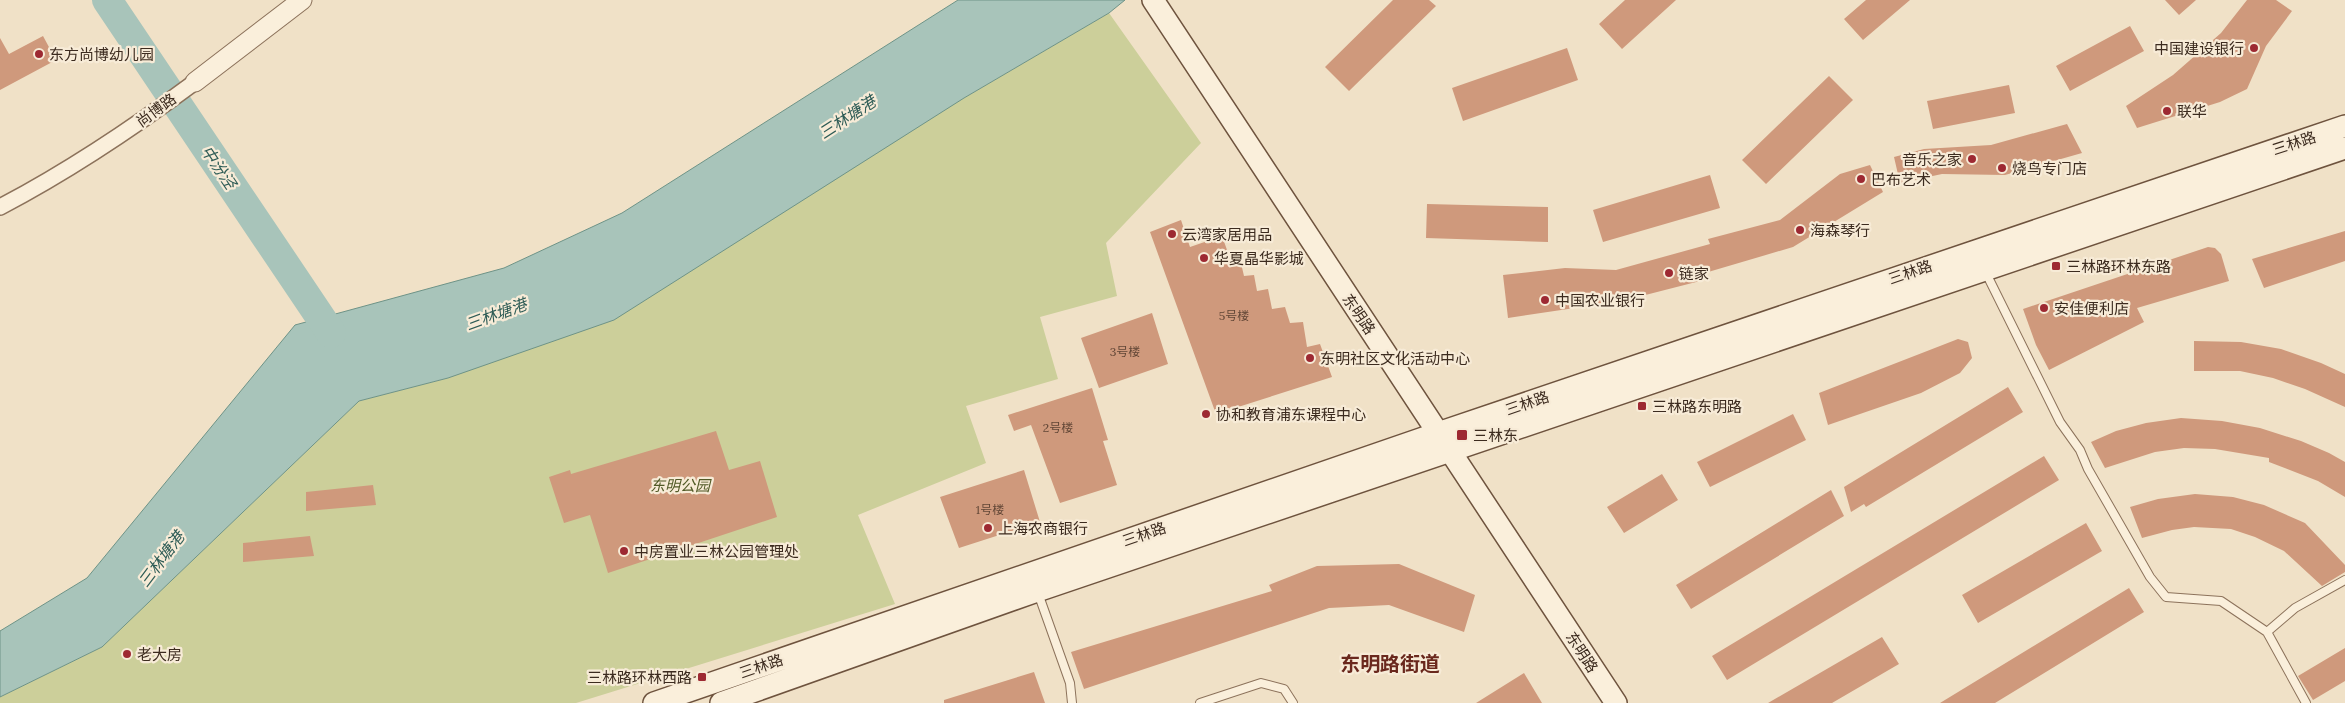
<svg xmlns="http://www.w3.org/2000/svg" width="2345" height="703" font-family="Lora,'Noto Sans SC',serif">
  <rect width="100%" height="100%" fill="#f0e1c7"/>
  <path fill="#cccf9a" d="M 1109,13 L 1201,143 L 1106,243 L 1117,296 L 1040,317 L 1058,379 L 966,406 L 986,463 L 858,515 L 895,604 L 576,703 L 0,703 L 0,697 L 102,647 L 359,401 L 448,378 L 964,98 Z"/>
  <path fill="#a8c4ba" stroke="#6e9387" d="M 958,0 L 1125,0 L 1109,13 L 964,98 L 614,320 L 448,378 L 359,401 L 102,647 L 0,697 L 0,631 L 87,578 L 295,325 L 504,268 L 622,213 Z"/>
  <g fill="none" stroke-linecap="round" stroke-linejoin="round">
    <path stroke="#a8c4ba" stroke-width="30" d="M 107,0 L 331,333"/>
  </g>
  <path fill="#cf997c" d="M 1393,0 L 1429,0 L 1436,6 L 1349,91 L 1325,67 Z
    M 1625,0 L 1676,0 L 1622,49 L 1599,24 Z
    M 1866,0 L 1910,0 L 1863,40 L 1844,19 Z
    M 2165,0 L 2196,0 L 2179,15 Z
    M 2247,0 L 2276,0 L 2292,11 L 2266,46 L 2247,89 L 2220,102 L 2137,128 L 2126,106 L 2173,75 L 2221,33 Z
    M 2130,26 L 2144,51 L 2070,91 L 2056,66 Z
    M 43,36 L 56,60 L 0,90 L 0,38 L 9,54 Z
    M 1567,48 L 1578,80 L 1463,121 L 1452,88 Z
    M 1829,76 L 1853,100 L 1766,184 L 1742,160 Z
    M 2009,85 L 2015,113 L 1933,129 L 1927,101 Z
    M 2067,124 L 2082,153 L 2005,175 L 1942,174 L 1900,183 L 1894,157 L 1924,149 L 1991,145 Z
    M 1870,165 L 1883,192 L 1793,247 L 1698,275 L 1700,281 L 1622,301 L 1508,318 L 1503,275 L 1565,268 L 1616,270 L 1710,244 L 1708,239 L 1780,220 L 1840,174 Z
    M 1710,175 L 1720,208 L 1603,242 L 1593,210 Z
    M 1427,204 L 1548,207 L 1548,242 L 1426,238 Z
    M 1181,220 L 1190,247 L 1222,236 L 1231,261 L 1240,259 L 1244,276 L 1254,275 L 1257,291 L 1268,289 L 1272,309 L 1285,307 L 1290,323 L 1303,322 L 1307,347 L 1320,344 L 1332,377 L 1216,414 L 1150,232 Z
    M 2345,231 L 2345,261 L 2264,288 L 2252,259 Z
    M 2208,247 L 2215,248 L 2221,254 L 2229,281 L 2137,308 L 2144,322 L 2049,370 L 2036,345 L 2023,309 Z
    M 1152,313 L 1168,364 L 1099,388 L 1081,338 Z
    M 1958,339 L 1968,342 L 1972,358 L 1960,373 L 1921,393 L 1828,425 L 1819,393 Z
    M 2194,341 L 2241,342 L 2281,349 L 2321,363 L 2345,374 L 2345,407 L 2305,389 L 2273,378 L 2240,371 L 2194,371 Z
    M 2008,387 L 2023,412 L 1866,507 L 1864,504 L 1851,512 L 1844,487 Z
    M 1092,388 L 1108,440 L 1103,441 L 1117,485 L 1060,503 L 1031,425 L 1014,431 L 1008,415 Z
    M 1793,414 L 1806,440 L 1710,487 L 1697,462 Z
    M 2181,418 L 2222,421 L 2260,428 L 2301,441 L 2329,453 L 2345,462 L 2345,497 L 2318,481 L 2269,462 L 2269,458 L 2215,449 L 2184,448 L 2155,452 L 2105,468 L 2091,442 L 2116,431 L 2146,423 Z
    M 716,431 L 729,470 L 760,461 L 777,517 L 608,573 L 590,515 L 564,523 L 549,477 L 570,470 L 571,474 Z
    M 2044,456 L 2059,480 L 1727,680 L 1712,656 Z
    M 1024,470 L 1040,522 L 959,548 L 940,497 Z
    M 1662,474 L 1678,500 L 1624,533 L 1607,507 Z
    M 373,485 L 376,505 L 306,511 L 306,492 Z
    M 1831,490 L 1844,516 L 1691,609 L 1676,585 Z
    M 2195,494 L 2233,497 L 2264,505 L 2305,523 L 2345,565 L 2345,572 L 2322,586 L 2284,551 L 2255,537 L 2231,529 L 2194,527 L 2172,530 L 2142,538 L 2130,507 L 2158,499 Z
    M 2086,523 L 2102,551 L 1978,623 L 1962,595 Z
    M 310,536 L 314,556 L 243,562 L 243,543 Z
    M 1399,564 L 1475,595 L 1464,632 L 1389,605 L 1329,608 L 1084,689 L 1071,652 L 1272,591 L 1269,585 L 1317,566 Z
    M 2129,588 L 2144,612 L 1995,703 L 1940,703 Z
    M 1882,637 L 1899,664 L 1832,703 L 1768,703 Z
    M 2345,648 L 2345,681 L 2313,700 L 2298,676 Z
    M 1034,672 L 1045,703 L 944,703 L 944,700 Z
    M 1524,673 L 1542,703 L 1476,703 Z"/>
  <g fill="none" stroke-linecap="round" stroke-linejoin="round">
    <defs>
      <path id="service" d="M 1985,271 L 2060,422 L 2080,450 L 2088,469 L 2150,577 L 2166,597 L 2221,601 L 2267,632 L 2306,703
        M 1038,593 L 1070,683 L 1072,703
        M 2267,632 L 2295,608 L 2345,580
        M 1200,703 L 1261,683 L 1284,689 L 1293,703"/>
      <path id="minor" d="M 0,207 C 69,171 133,128 195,82"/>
      <path id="tertiary" d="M 195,82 L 302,0"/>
      <path id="secondary" d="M 1153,0 L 1616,703
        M 654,703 L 1438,433 L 2345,126
        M 721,703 L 1037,591 L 2345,148"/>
    </defs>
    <use href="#service" stroke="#8c725b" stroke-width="10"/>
    <use href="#minor" stroke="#8c725b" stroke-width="18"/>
    <use href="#tertiary" stroke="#8c725b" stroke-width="21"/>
    <use href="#secondary" stroke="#6e533e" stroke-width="24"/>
    <use href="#service" stroke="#faefdb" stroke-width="8"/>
    <use href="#minor" stroke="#faefdb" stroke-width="15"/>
    <use href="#tertiary" stroke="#faefdb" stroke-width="19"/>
    <use href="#secondary" stroke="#faefdb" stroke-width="21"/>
  </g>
  <g fill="#9d2932" stroke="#f7ebd7" stroke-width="2">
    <circle cx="2254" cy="48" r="5"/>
    <circle cx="39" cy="54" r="5"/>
    <circle cx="2167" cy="111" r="5"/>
    <circle cx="1972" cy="159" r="5"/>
    <circle cx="2002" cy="168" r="5"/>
    <circle cx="1861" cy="179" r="5"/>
    <circle cx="1800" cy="230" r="5"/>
    <circle cx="1172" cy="234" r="5"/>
    <circle cx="1204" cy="258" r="5"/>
    <rect x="2051" y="261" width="10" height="10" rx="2.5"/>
    <circle cx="1669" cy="273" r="5"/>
    <circle cx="1545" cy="300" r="5"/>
    <circle cx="2044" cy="308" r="5"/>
    <circle cx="1310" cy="358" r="5"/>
    <rect x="1637" y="401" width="10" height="10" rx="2.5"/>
    <circle cx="1206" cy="414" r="5"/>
    <rect x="1456" y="429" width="12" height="12" rx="2.5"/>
    <circle cx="988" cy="528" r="5"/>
    <circle cx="624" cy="551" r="5"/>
    <circle cx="127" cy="654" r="5"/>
    <rect x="697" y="672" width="10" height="10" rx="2.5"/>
  </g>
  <g text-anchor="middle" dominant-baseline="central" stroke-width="4.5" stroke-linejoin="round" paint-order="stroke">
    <g font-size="12" fill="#614636">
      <text x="1234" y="315">5号楼</text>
      <text x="1125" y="351">3号楼</text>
      <text x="1058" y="427">2号楼</text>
      <text x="990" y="509">1号楼</text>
    </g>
    <g font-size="15" fill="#3c2b1f" stroke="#f7ebd7" text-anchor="start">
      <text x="2244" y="48" text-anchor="end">中国建设银行</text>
      <text x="49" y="54">东方尚博幼儿园</text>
      <text x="2177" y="111">联华</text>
      <text x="1962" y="159" text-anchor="end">音乐之家</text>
      <text x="2012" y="168">烧鸟专门店</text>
      <text x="1871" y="179">巴布艺术</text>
      <text x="1810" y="230">海森琴行</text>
      <text x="1182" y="234">云湾家居用品</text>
      <text x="1214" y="258">华夏晶华影城</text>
      <text x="2066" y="266">三林路环林东路</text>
      <text x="1679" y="273">链家</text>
      <text x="1555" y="300">中国农业银行</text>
      <text x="2054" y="308">安佳便利店</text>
      <text x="1320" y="358">东明社区文化活动中心</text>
      <text x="1652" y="406">三林路东明路</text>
      <text x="1216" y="414">协和教育浦东课程中心</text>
      <text x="1473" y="435">三林东</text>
      <text x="998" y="528">上海农商银行</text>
      <text x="634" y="551">中房置业三林公园管理处</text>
      <text x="137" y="654">老大房</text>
      <text x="692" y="677" text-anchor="end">三林路环林西路</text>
    </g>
    <g font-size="15" fill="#3c2b1f" stroke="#f7ebd7">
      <text transform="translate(156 110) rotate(-36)">尚博路</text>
      <text transform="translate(2294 143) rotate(-18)">三林路</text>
      <text transform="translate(1910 272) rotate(-19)">三林路</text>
      <text transform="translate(1359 314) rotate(56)">东明路</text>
      <text transform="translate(1527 403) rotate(-19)">三林路</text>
      <text transform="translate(1144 534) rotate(-19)">三林路</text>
      <text transform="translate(1582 652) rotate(57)">东明路</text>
      <text transform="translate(761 666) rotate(-19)">三林路</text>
    </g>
    <g font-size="15" font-style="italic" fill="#505925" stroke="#f7ebd7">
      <text x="680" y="485">东明公园</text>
    </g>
    <g font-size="16" font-style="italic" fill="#2e5c56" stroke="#f7ebd7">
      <text transform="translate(847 117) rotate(-33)">三林塘港</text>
      <text transform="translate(219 167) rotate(56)">中汾泾</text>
      <text transform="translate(496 314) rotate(-20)">三林塘港</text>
      <text transform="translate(161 559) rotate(-53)">三林塘港</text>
    </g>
    <g font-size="20" font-weight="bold" fill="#6a281d" stroke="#f7ebd7">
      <text x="1390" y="663">东明路街道</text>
    </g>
  </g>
</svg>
